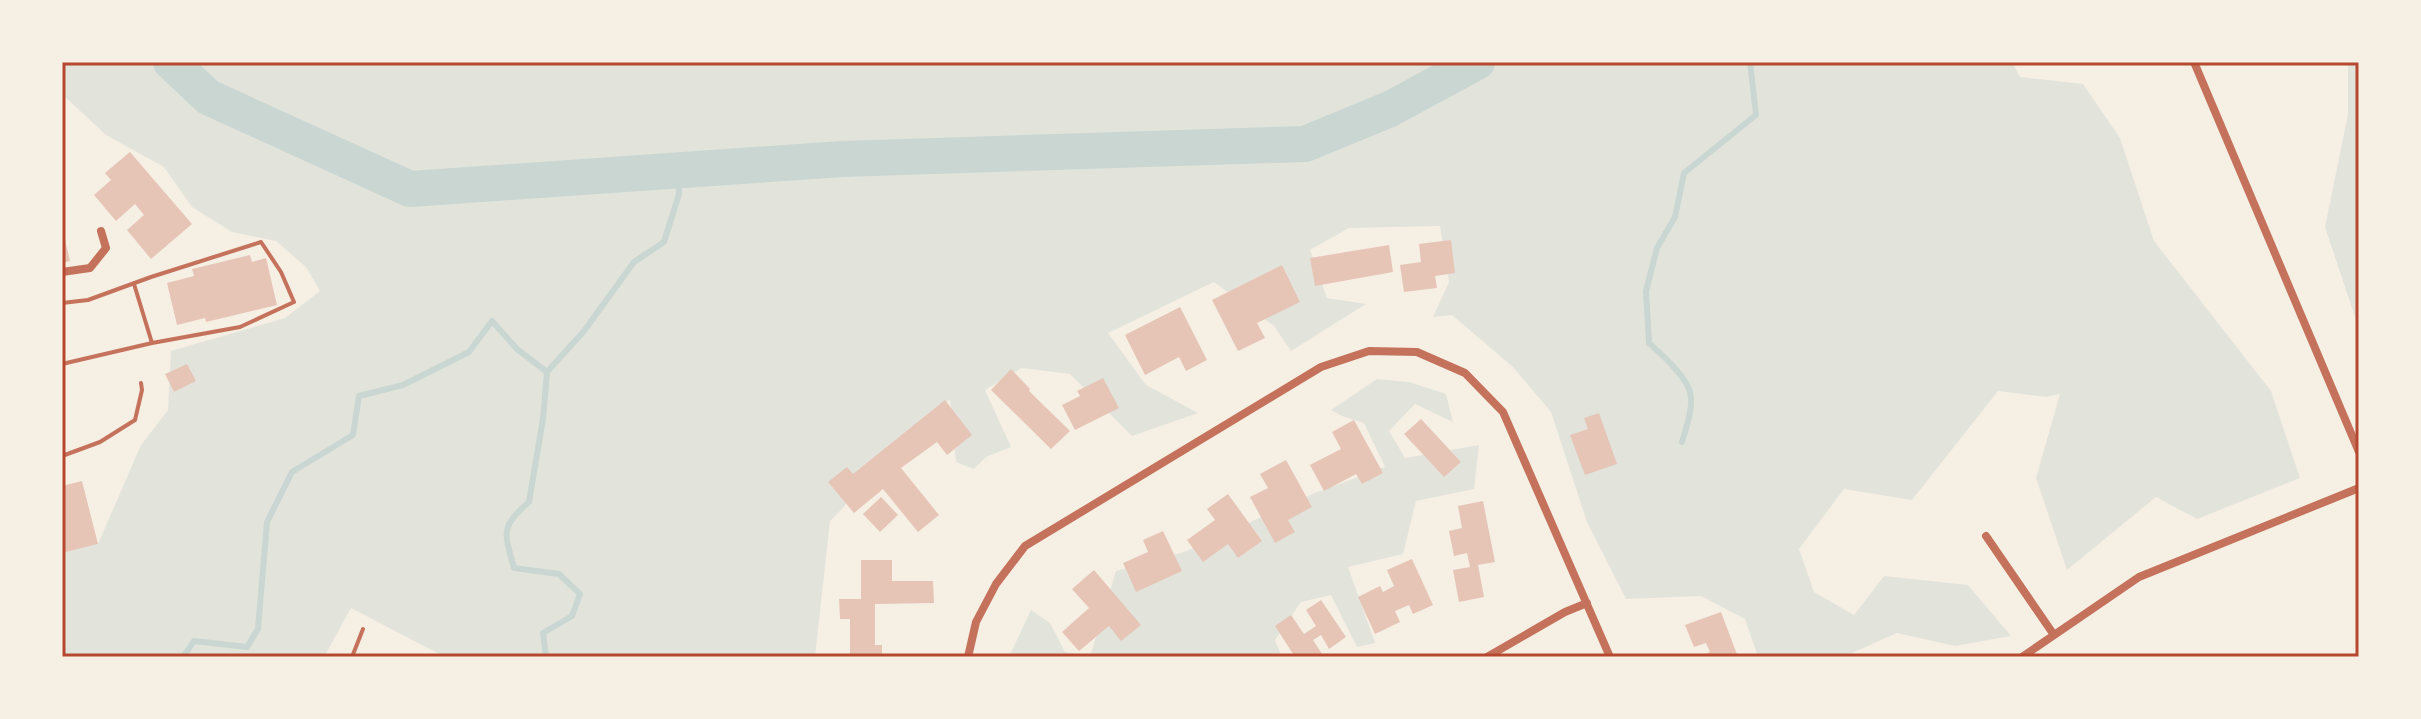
<svg xmlns="http://www.w3.org/2000/svg" width="2421" height="719" font-family="Poppins,sans-serif">
  <rect width="100%" height="100%" fill="#f6efe4"/>
  <path fill="#e2e4dc" d="M 62,62 L 2012,62 L 2020,77 L 2083,84 L 2120,138 L 2154,241 L 2271,391 L 2300,478 L 2197,519 L 2156,497 L 2067,570 L 2036,478 L 2060,394 L 2046,397 L 1998,391 L 1912,500 L 1844,489 L 1799,549 L 1814,592 L 1854,615 L 1884,576 L 1968,585 L 2011,636 L 1955,646 L 1897,633 L 1843,657 L 1758,657 L 1745,619 L 1701,596 L 1626,599 L 1587,522 L 1551,412 L 1513,367 L 1452,315 L 1433,317 L 1449,282 L 1440,226 L 1349,228 L 1310,250 L 1327,298 L 1366,304 L 1291,351 L 1274,326 L 1214,282 L 1108,333 L 1146,385 L 1198,413 L 1132,436 L 1070,374 L 1022,368 L 985,390 L 1011,447 L 986,457 L 974,469 L 956,462 L 950,399 L 830,521 L 815,657 L 445,657 L 351,608 L 324,657 L 62,657 L 62,553 L 98,544 L 141,445 L 168,410 L 171,351 L 285,318 L 320,291 L 306,267 L 276,241 L 232,232 L 192,207 L 164,167 L 106,135 L 62,94 Z
    M 2348,62 L 2359,62 L 2359,329 L 2325,227 L 2348,114 Z
    M 1377,379 L 1409,382 L 1446,394 L 1453,422 L 1415,404 L 1389,431 L 1405,458 L 1479,445 L 1474,489 L 1416,501 L 1403,554 L 1348,567 L 1375,643 L 1357,647 L 1331,595 L 1301,602 L 1275,640 L 1282,657 L 1009,657 L 1031,610 L 1050,623 L 1065,652 L 1090,657 L 1116,571 L 1184,552 L 1315,493 L 1385,467 L 1364,423 L 1342,416 L 1331,410 Z"/>
  <g fill="none" stroke-linecap="round" stroke-linejoin="round">
    <path stroke="#c9d6d2" stroke-width="6" d="M 1682,442 C 1686,428 1694,407 1690,392 C 1686,376 1661,354 1649,343 L 1646,291 L 1657,248 L 1675,217 L 1684,173 L 1756,115 L 1750,62
      M 183,657 L 194,641 L 247,647 L 258,629 L 267,522 L 292,472 L 353,435 L 359,396 L 403,385 L 469,352 L 492,321 L 517,349 L 547,372 L 584,331 L 634,262 L 664,242 L 679,194 L 679,170
      M 546,657 L 543,633 L 572,616 L 580,594 L 559,574 L 514,568 C 505,534 499,527 529,502 L 543,419 L 547,372"/>
    <path stroke="#c9d6d2" stroke-width="36" d="M 171,62 L 208,97 L 410,189 L 842,159 L 1305,144 L 1390,109 L 1477,62"/>
  </g>
  <path fill="#e6c5b7" d="M 130,152 L 192,224 L 151,259 L 127,230 L 144,215 L 135,204 L 116,221 L 94,195 L 111,180 L 105,173 Z
    M 62,227 L 70,261 L 62,263 Z
    M 1451,240 L 1455,273 L 1435,276 L 1437,288 L 1404,292 L 1400,265 L 1421,262 L 1419,244 Z
    M 1389,245 L 1393,272 L 1315,286 L 1310,258 Z
    M 250,255 L 252,262 L 266,258 L 277,305 L 206,322 L 205,318 L 177,325 L 167,283 L 194,276 L 192,269 Z
    M 1282,265 L 1300,302 L 1257,323 L 1265,338 L 1238,351 L 1212,300 Z
    M 1180,307 L 1207,360 L 1186,371 L 1179,357 L 1145,375 L 1125,335 Z
    M 187,364 L 196,381 L 174,392 L 165,374 Z
    M 1011,369 L 1030,389 L 1029,391 L 1070,431 L 1051,449 L 991,390 Z
    M 1103,378 L 1119,408 L 1075,430 L 1062,405 L 1080,396 L 1077,391 Z
    M 945,400 L 972,435 L 947,455 L 937,442 L 901,468 L 939,515 L 918,532 L 883,489 L 854,513 L 828,482 L 847,467 L 853,474 Z
    M 1599,413 L 1617,464 L 1585,475 L 1570,435 L 1588,429 L 1584,418 Z
    M 1421,419 L 1461,462 L 1444,477 L 1404,434 Z
    M 1354,420 L 1383,473 L 1362,484 L 1356,474 L 1324,491 L 1310,465 L 1341,449 L 1332,432 Z
    M 1286,460 L 1312,507 L 1288,520 L 1295,532 L 1275,543 L 1250,497 L 1268,488 L 1260,474 Z
    M 82,481 L 98,544 L 62,553 L 62,486 Z
    M 1228,494 L 1262,541 L 1238,558 L 1228,544 L 1203,562 L 1187,540 L 1215,520 L 1207,509 Z
    M 881,497 L 898,515 L 880,532 L 863,514 Z
    M 1483,501 L 1495,562 L 1478,565 L 1484,597 L 1459,602 L 1453,570 L 1470,567 L 1467,553 L 1454,556 L 1449,531 L 1462,528 L 1458,506 Z
    M 1163,531 L 1182,571 L 1136,592 L 1123,563 L 1148,552 L 1143,540 Z
    M 1412,559 L 1433,605 L 1413,614 L 1409,605 L 1395,611 L 1400,622 L 1375,634 L 1358,597 L 1380,586 L 1383,592 L 1394,586 L 1387,570 Z
    M 861,560 L 892,560 L 892,581 L 933,581 L 934,603 L 875,604 L 875,645 L 882,645 L 882,657 L 850,657 L 850,619 L 840,619 L 839,599 L 861,599 Z
    M 1094,570 L 1141,625 L 1121,641 L 1109,626 L 1079,651 L 1062,632 L 1089,608 L 1072,589 Z
    M 1321,600 L 1346,637 L 1329,649 L 1321,635 L 1313,640 L 1324,657 L 1295,657 L 1275,626 L 1291,615 L 1304,634 L 1316,626 L 1306,610 Z
    M 1721,612 L 1738,657 L 1698,657 L 1710,652 L 1706,643 L 1694,647 L 1685,625 Z"/>
  <g fill="none" stroke-linecap="round" stroke-linejoin="round">
    <path stroke="#c5725c" stroke-width="4" d="M 62,303 L 88,300 L 151,277 L 261,242 L 281,272 L 294,302 L 240,327 L 152,343
      M 62,364 L 152,343 L 134,284
      M 62,456 L 100,442 L 135,420 L 142,390 L 141,383
      M 352,657 L 363,629"/>
    <path stroke="#c5725c" stroke-width="8" d="M 2194,62 L 2359,452
      M 62,272 L 90,268 L 106,248 L 101,231
      M 1986,536 L 2054,635
      M 968,657 L 976,622 L 996,584 L 1025,546 L 1321,367 L 1369,351 L 1417,352 L 1465,373 L 1503,412 L 1610,657
      M 1487,657 L 1565,612 L 1587,603
      M 2022,657 L 2139,577 L 2359,488"/>
  </g>
  <rect width="2421" height="719" fill="none" stroke="#f6efe4" stroke-width="128"/>
  <rect x="64" y="64" width="2293" height="591" fill="none" stroke="#b5482f" stroke-width="3"/>
</svg>
